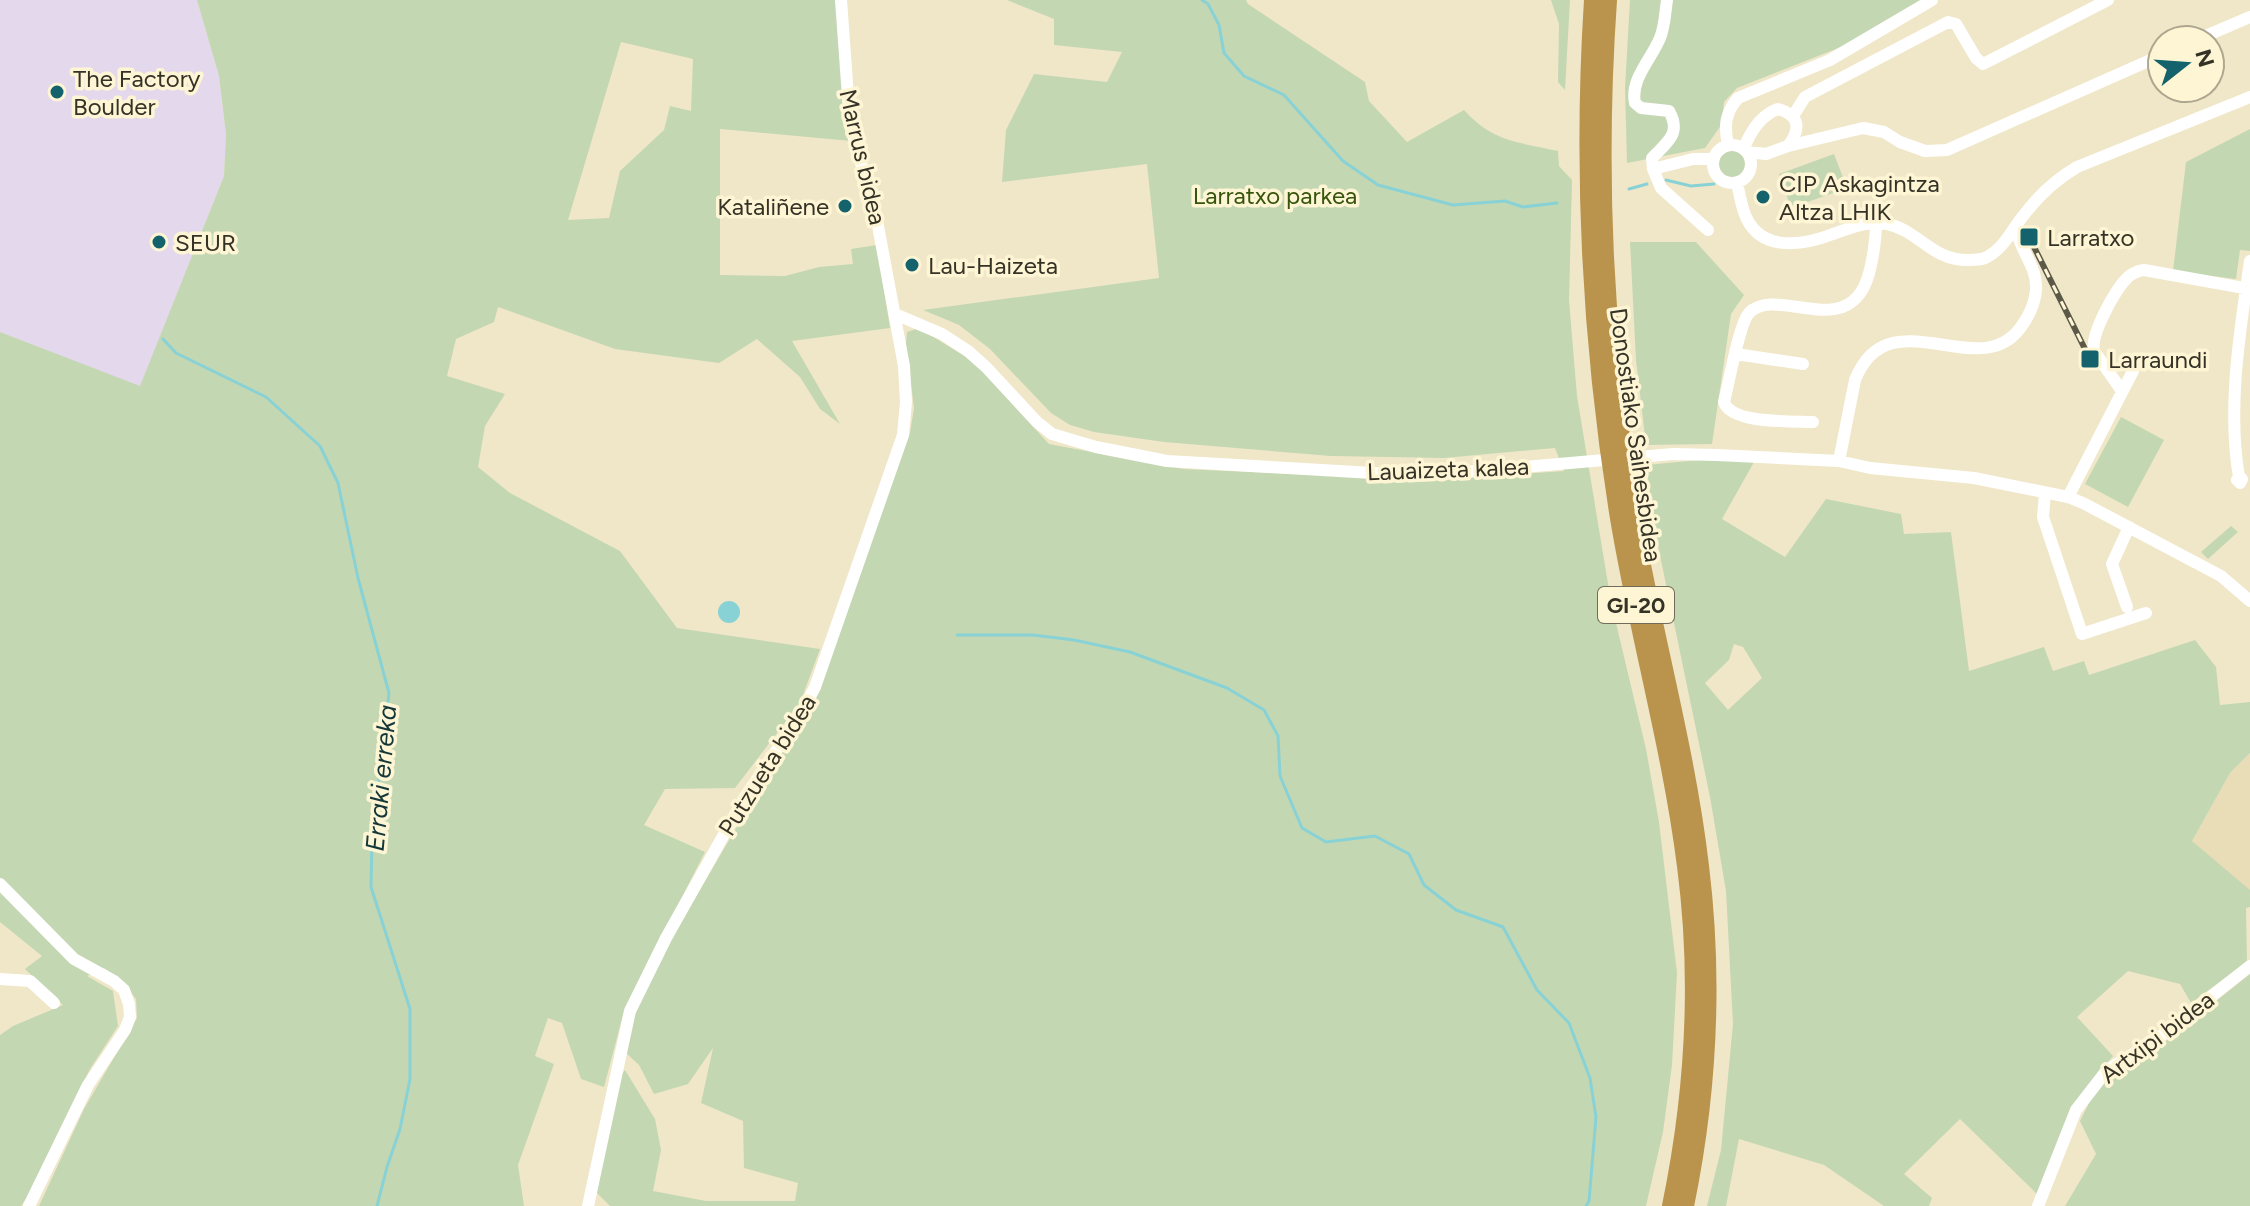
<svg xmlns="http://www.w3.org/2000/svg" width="2250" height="1206" font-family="Figtree,sans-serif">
  <rect width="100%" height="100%" fill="#f0e7c8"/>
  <path fill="#e8ddb7" d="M 2250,753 L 2250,890 L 2248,891 L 2192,841 L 2230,773 Z"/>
  <path fill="#e4d8ec" d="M 0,0 L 197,0 L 219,76 L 226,134 L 224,176 L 140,387 L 0,332 Z"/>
  <path fill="#c4d7b3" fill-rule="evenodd" d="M 197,0 L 835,0 L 851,141 L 720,129 L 720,275 L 785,276 L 819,267 L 853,264 L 851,249 L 877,245 L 890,328 L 792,341 L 840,424 L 820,409 L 800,377 L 757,339 L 719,363 L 615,349 L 498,307 L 494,322 L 456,339 L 447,376 L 505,394 L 485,426 L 478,467 L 510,493 L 620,551 L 677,628 L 820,649 L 800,703 L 735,788 L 665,789 L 644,825 L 705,852 L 624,1011 L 604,1087 L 581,1079 L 562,1023 L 548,1018 L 535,1056 L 554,1064 L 518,1165 L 524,1206 L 39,1206 L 84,1109 L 137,1018 L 136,999 L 122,981 L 104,968 L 87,976 L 113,991 L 118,1026 L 90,1069 L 30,1193 L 21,1206 L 0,1206 L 0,1035 L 13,1026 L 63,1005 L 25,969 L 42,956 L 0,922 L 0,332 L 140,386 L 224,176 L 226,134 L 219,76 ZM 621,42 L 693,59 L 691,111 L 670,106 L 664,130 L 620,171 L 609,218 L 568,220 Z
    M 1007,0 L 1246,0 L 1248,4 L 1365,82 L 1369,101 L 1407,142 L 1464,110 C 1493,142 1518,142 1558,151 L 1559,166 L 1572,180 L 1569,300 L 1577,396 L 1611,602 L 1646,749 L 1659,822 L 1677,973 L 1672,1065 L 1663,1132 L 1646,1206 L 610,1206 L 597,1193 L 616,1081 L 625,1070 L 655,1119 L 661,1150 L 653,1191 L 706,1201 L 795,1201 L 798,1183 L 744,1168 L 743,1121 L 701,1103 L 713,1048 L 688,1084 L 654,1094 L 639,1065 L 625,1052 L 633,1019 L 655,967 L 788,739 L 813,703 L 910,433 L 914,408 L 906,344 L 907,332 L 919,328 L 974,362 L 1049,444 L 1183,469 L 1427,480 L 1564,471 L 1555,448 L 1444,458 L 1331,456 L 1164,442 L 1094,432 L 1070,425 L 1051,413 L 990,349 L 959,325 L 923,310 L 1159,278 L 1147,164 L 1002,182 L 1006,130 L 1034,74 L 1107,82 L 1122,52 L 1054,45 L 1054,19 Z
    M 1551,0 L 1570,0 L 1565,90 L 1558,82 L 1559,24 Z
    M 1630,0 L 1922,0 L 1846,45 L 1737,88 L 1724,102 L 1722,124 L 1705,148 L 1627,163 L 1625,88 Z
    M 2250,129 L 2250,251 L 2240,250 L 2236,279 L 2173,271 L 2186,162 Z
    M1719 164a13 13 0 1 1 26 0a13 13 0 1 1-26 0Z
    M 1834,154 L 1847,188 L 1791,208 L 1779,174 Z
    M 1630,242 L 1696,242 L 1744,295 L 1731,314 L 1712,444 L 1646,445 L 1636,360 Z
    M 2121,417 L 2164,440 L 2128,507 L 2085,484 Z
    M 1710,459 L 1754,462 L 1722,519 L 1785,557 L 1826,499 L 1901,514 L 1904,534 L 1951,532 L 1969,671 L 2044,647 L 2053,671 L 2084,661 L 2089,675 L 2195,640 L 2216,667 L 2220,705 L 2250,702 L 2250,753 L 2230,773 L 2192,841 L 2250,890 L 2250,907 L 2246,908 L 2247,962 L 2191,1003 L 2180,984 L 2128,971 L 2077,1017 L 2113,1056 L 2078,1099 L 2038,1195 L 1960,1119 L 1904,1174 L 1932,1198 L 1929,1206 L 1884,1206 L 1824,1165 L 1739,1139 L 1726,1206 L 1707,1206 L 1721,1150 L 1733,1024 L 1726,891 L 1710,797 L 1656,536 L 1646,465 ZM 1734,644 L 1743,647 L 1762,678 L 1728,710 L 1705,683 L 1729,660 Z
    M 2231,526 L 2238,532 L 2208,559 L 2201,552 Z
    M 2250,974 L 2250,1206 L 2065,1206 L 2096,1154 L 2080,1121 L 2093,1095 L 2112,1074 L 2165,1042 Z"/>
  <path fill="#88d2d6" d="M718 612a11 11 0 1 1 22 0a11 11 0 1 1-22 0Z"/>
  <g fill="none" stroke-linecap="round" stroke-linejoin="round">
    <path stroke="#88d2d6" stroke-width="3" d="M 1202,0 L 1208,4 L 1219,25 L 1224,53 L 1244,76 L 1284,95 L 1343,161 L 1378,185 L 1453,205 L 1505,201 L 1523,207 L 1557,203
      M 1666,180 L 1691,186 L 1714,184
      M 1629,189 L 1647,184
      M 163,339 L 176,353 L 266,397 L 320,446 L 338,483 L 358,578 L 389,693 L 372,838 L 371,887 L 410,1009 L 410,1079 L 400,1129 L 387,1167 L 377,1206
      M 957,635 L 1033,635 L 1074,640 L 1130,652 L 1227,688 L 1264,710 L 1278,736 L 1280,776 L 1302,828 L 1326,842 L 1375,836 L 1409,854 L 1424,885 L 1456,910 L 1503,927 L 1537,990 L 1569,1023 L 1590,1078 L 1596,1117 L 1589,1201 L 1586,1206"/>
    <path stroke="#fff" stroke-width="12" d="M 2196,40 L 2250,17
      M 1793,116 L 1805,97 L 1948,22 L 1956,24 L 1976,58 L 1983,64 L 2108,0
      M1713 164a19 19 0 1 1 38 0a19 19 0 1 1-38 0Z
      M 1728,145 C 1724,126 1725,113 1738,98 L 1830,60 L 1932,0
      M 1744,148 C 1750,133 1761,115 1778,109 C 1800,115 1801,129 1788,146
      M 1748,152 L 1766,154 L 1788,146 L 1863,128 L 1884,132 L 1900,142 L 1925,151 L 1947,150 L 2162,55
      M 1653,169 L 1652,158 C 1667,142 1682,134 1669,111 L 1641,108 L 1635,103 C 1630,79 1651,60 1660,38 C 1665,26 1665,13 1667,0
      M 1737,183 C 1739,192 1741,203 1744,212 C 1758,253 1802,246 1833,234 C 1850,228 1868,220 1887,224 C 1919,230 1931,261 1969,260 C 1974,260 1982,260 1987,257 C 2004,248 2011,231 2023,216 C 2038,196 2055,180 2077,167 L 2250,97
      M 1708,230 L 1661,188 L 1653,169 L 1693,159 L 1713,159
      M 895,314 L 942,334 L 968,351 L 986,367 L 1037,422 L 1052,434 L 1096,447 L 1167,461 L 1390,474 L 1442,474 L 1673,454 L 1717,455 L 1839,461 L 1870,468 L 1974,478 L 2068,497 L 2083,503 L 2221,576 L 2250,601
      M 1736,354 L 1803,364
      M 2122,391 L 2094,351 C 2090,335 2115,290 2127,278 C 2132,273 2137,271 2144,270 L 2250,289
      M 1813,422 C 1791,421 1731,424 1724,402 C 1729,383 1739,324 1749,313 C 1778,283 1855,349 1871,265 C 1874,251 1876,237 1876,222
      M 1839,461 L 1855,380 C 1890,293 1982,389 2023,324 C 2030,314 2035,302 2036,290 C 2038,266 2018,249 2016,227
      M 2239,477 L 2242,479 L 2240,483 L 2237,480 L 2239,477 C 2227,407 2240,331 2250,261
      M 2045,493 L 2043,517 L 2082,634 L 2146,613
      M 2068,497 L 2133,371
      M 2127,607 L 2112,564 L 2129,527
      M 0,884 L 74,959 L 114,981 L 124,990 L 129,1004 L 130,1017 L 125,1030 L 88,1085 L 29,1206
      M 0,979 L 30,981 L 54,1003
      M 588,1206 L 630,1011 L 666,938 L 745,797 L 801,714 L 815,687 L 903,435 L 906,402 L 904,366 L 876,215 L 850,125 L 841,0
      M 2038,1206 L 2076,1110 L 2107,1070 L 2153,1042 L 2250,966"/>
    <path stroke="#ba944c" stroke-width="18" d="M 1593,0 C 1582,171 1591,342 1618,512 C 1637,630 1671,747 1686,866 C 1701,980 1694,1094 1671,1206
      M 1608,0 C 1596,171 1604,343 1632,512 C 1652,630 1686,746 1700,866 C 1714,980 1708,1094 1685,1206"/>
    <defs>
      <path id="rail" d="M 2029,237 L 2090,359"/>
    </defs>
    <use href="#rail" stroke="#5d5949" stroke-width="6"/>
    <use href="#rail" stroke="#fef5d5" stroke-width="3" stroke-dasharray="9" stroke-linecap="butt"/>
  </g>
  <g fill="#14626c" stroke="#fef5d5" stroke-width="3">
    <circle cx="57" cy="92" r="8"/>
    <circle cx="1763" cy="197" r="8"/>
    <circle cx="845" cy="206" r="8"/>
    <rect x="2019" y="227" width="20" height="20" rx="4"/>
    <circle cx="159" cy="242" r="8"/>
    <circle cx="912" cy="265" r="8"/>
    <rect x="2080" y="349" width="20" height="20" rx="4"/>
  </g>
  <g text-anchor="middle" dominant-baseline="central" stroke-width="7" stroke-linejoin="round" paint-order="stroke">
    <rect fill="#fef5d5" stroke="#716c5a" stroke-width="2" x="1598" y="587" width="76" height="36" rx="6"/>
    <g font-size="22" font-weight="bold" fill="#353226">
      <text x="1636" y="605">GI-20</text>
    </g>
    <g font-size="24" fill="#353226" stroke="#fef5d5" text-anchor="start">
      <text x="73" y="78">The Factory<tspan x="73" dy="28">Boulder</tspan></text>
      <text x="1779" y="183">CIP Askagintza<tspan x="1779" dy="28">Altza LHIK</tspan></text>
      <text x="829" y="206" text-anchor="end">Kataliñene</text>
      <text x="2047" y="237">Larratxo</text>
      <text x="175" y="242">SEUR</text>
      <text x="928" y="265">Lau-Haizeta</text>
      <text x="2108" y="359">Larraundi</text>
    </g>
    <g font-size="24" fill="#353226" stroke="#fef5d5">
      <text transform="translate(863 157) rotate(77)">Marrus bidea</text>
      <text transform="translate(1636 435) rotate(82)">Donostiako Saihesbidea</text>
      <text transform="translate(1448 469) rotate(-2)">Lauaizeta kalea</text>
      <text transform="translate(767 765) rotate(-58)">Putzueta bidea</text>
      <text transform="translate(2157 1037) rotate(-37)">Artxipi bidea</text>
    </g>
    <g font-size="24" fill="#36540b" stroke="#fef5d5">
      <text x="1275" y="195">Larratxo parkea</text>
    </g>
    <g font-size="26" font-style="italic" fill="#14383a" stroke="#fef5d5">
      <text transform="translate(381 778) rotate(-85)">Erraki erreka</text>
    </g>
  </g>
  <g transform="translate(2186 64) rotate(73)"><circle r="38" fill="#fef5d5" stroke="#aea78f" stroke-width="2"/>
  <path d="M0-6L14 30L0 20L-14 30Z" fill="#14626c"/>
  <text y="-12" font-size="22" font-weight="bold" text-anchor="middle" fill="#353226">N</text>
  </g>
</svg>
